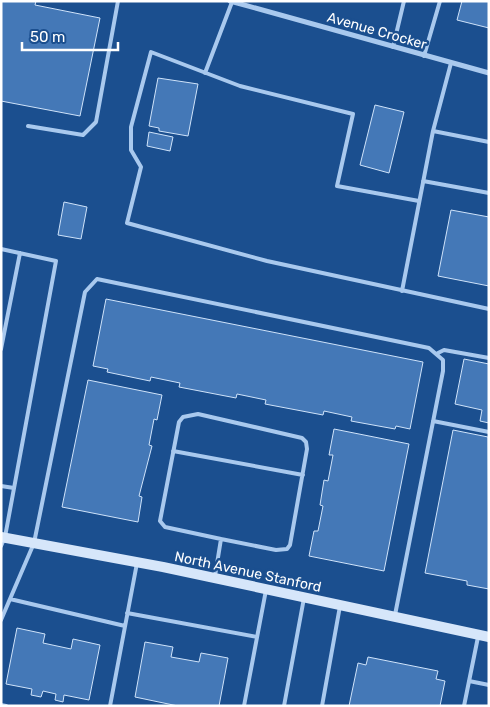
<svg xmlns="http://www.w3.org/2000/svg" width="490" height="707" font-family="Rubik,sans-serif">
  <rect width="100%" height="100%" fill="#1b4f8f"/>
  <path fill="#4478b7" stroke="#cfe3fa" d="M 1,1 L 36,1 L 35,5 L 100,18 L 80,116 L 1,101 Z
    M 462,1 L 489,1 L 489,28 L 457,20 Z
    M 158,78 L 198,84 L 188,136 L 159,131 L 159,128 L 149,126 Z
    M 375,105 L 404,112 L 389,173 L 360,165 Z
    M 149,132 L 173,137 L 170,151 L 147,146 Z
    M 64,202 L 87,207 L 81,239 L 58,235 Z
    M 451,210 L 489,217 L 489,286 L 438,276 Z
    M 106,299 L 423,362 L 410,429 L 396,426 L 395,429 L 351,421 L 352,417 L 324,411 L 323,415 L 265,404 L 266,400 L 237,394 L 236,398 L 179,387 L 180,383 L 151,377 L 150,381 L 107,372 L 108,369 L 93,366 Z
    M 464,359 L 489,364 L 489,423 L 480,421 L 482,410 L 455,404 Z
    M 88,380 L 162,395 L 157,420 L 154,419 L 149,445 L 152,446 L 139,496 L 142,497 L 138,522 L 62,507 Z
    M 334,429 L 409,444 L 384,571 L 309,556 L 314,531 L 318,531 L 323,506 L 320,505 L 324,480 L 328,481 L 333,455 L 329,455 Z
    M 453,430 L 488,437 L 489,589 L 467,585 L 467,581 L 425,573 Z
    M 17,628 L 45,634 L 43,643 L 71,649 L 73,639 L 100,645 L 89,700 L 64,695 L 63,702 L 55,700 L 56,694 L 43,691 L 41,697 L 31,695 L 32,689 L 6,684 Z
    M 145,642 L 173,647 L 171,657 L 199,662 L 201,653 L 228,658 L 219,706 L 178,706 L 135,697 Z
    M 368,657 L 438,671 L 436,679 L 445,681 L 440,706 L 349,706 L 358,663 L 366,665 Z"/>
  <g fill="none" stroke-linecap="round" stroke-linejoin="round">
    <path stroke="#a9c9ee" stroke-width="4" d="M 393,47 L 404,1
      M 424,56 L 440,1
      M 205,73 L 232,2
      M 28,126 L 83,135 L 96,122 L 118,1
      M 433,131 L 489,142
      M 423,181 L 489,193
      M 419,201 L 337,186 L 353,114 L 240,86 L 151,52 L 131,127 L 131,150 L 141,167 L 127,223 L 267,261 L 489,309
      M 1,249 L 56,261 L 5,537 L 1,546
      M 402,291 L 433,131 L 451,63
      M 1,349 L 20,253
      M 438,353 L 444,350 L 489,358
      M 433,421 L 489,432
      M 173,451 L 303,475
      M 1,486 L 14,488
      M 215,576 L 221,539 L 165,527 L 160,521 L 179,422 L 183,417 L 198,414 L 302,438 L 306,442 L 307,449 L 290,545 L 287,549 L 276,550 L 221,539
      M 10,599 L 125,626
      M 127,613 L 257,637
      M 1,620 L 34,543 L 85,292 L 97,279 L 429,348 L 443,360 L 443,371 L 395,615
      M 469,681 L 489,685
      M 1,705 L 6,706
      M 110,706 L 137,563
      M 244,706 L 266,590
      M 284,706 L 304,598
      M 322,706 L 340,606
      M 464,706 L 478,637"/>
    <path stroke="#a9c9ee" stroke-width="5" d="M 230,1 L 489,73"/>
    <path stroke="#d6e6fa" stroke-width="10" d="M 1,537 L 163,567 L 489,637"/>
  </g>
  <g text-anchor="middle" dominant-baseline="central" stroke-width="5" stroke-linejoin="round" paint-order="stroke">
    <g font-size="14" fill="#fff" stroke="#1b4f8f">
      <text transform="translate(377 31) rotate(16)">Avenue Crocker</text>
      <text transform="translate(248 572) rotate(12)">North Avenue Stanford</text>
    </g>
  </g>
  <rect width="490" height="707" fill="none" stroke="#ffffff" stroke-width="5"/>
  <path d="M22 42v8h96v-8" fill="none" stroke="#ffffff" stroke-width="2.5"/>
  <text x="30" y="42" font-size="15" fill="#ffffff" stroke="#1b4f8f" stroke-width="4" paint-order="stroke">50 m</text>
</svg>
